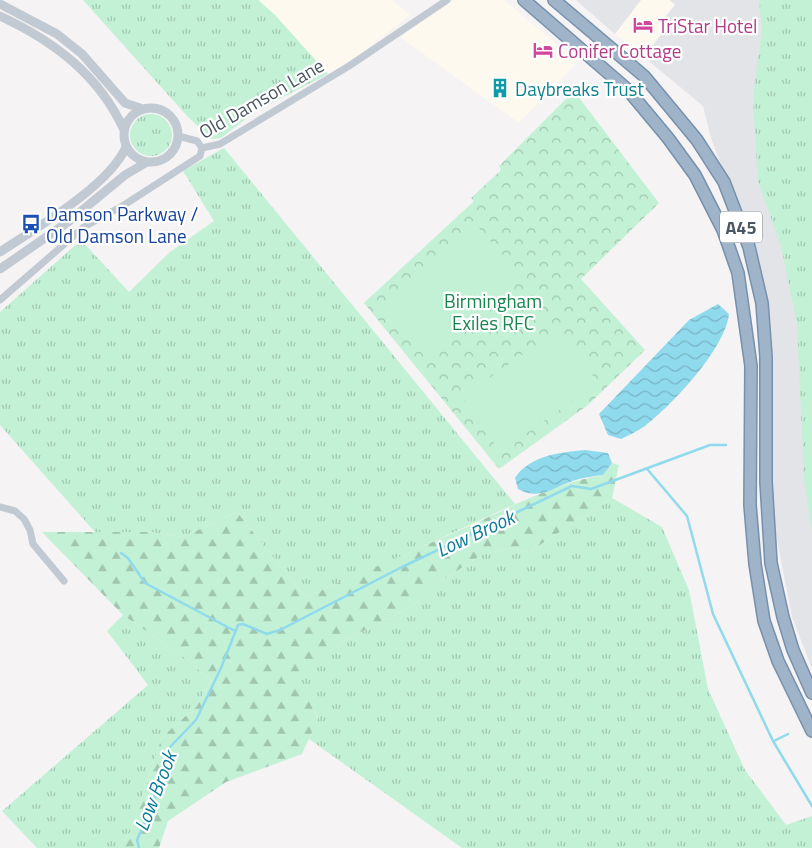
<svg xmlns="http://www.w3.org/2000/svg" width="812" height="848" font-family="'Titillium Web',sans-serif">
  <defs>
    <pattern id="grass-tufts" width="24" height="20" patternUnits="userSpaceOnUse" patternTransform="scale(1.25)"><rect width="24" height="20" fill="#c3f1d5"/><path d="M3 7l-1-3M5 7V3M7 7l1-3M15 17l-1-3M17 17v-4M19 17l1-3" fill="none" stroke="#a0c6b0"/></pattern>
    <pattern id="forest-firs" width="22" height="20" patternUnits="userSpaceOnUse" patternTransform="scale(1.25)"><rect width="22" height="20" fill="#c3f1d5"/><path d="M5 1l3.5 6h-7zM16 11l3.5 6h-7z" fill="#a0c6b0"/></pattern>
    <pattern id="park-crowns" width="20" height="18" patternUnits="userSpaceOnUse" patternTransform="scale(1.25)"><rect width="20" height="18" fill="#c3f1d5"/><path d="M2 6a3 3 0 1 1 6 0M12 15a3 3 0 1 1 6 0" fill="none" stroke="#a0c6b0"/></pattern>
    <pattern id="water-waves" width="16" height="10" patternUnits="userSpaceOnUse" patternTransform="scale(1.25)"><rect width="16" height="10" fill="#90daee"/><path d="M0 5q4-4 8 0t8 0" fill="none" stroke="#78b4c4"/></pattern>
  </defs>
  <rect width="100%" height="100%" fill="#f5f3f3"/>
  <path fill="#fdf9ef" d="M 258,0 L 392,0 L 410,15 L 359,55 L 328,74 L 275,15 Z
    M 454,0 L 504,0 L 578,62 L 519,123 L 400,37 Z
    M 641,0 L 670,0 L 675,4 L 662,21 L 667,26 L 644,57 L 615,34 Z"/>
  <path fill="#e2e4e7" d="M 576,0 L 641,0 L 615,34 Z
    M 670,0 L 812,0 L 812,669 L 792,617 L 776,535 L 772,498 L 771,338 L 766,302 L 753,249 L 711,138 L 703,106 L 644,57 L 667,27 L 662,21 L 675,5 Z"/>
  <path fill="url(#grass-tufts)" d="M 83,0 L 258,0 L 275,15 L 328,74 L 256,111 L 221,138 L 211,139 L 187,116 Z
    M 759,0 L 812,0 L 812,532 L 804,479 L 797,324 L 781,246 L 758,181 L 753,98 L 762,28 Z
    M130 135a21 21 0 1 1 42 0a21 21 0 1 1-42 0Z
    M 224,148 L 515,504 L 402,556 L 305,597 L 237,512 L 183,537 L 150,532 L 95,532 L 0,425 L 0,312 L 81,240 L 129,292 L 170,252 L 214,221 L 183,171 Z
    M 612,498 L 662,527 L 689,590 L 708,689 L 745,770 L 786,825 L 812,816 L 812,848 L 462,848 L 309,739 L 318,718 L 297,678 L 343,641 L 412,607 L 433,586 L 483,554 L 511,548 L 529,552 Z
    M 123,615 L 188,660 L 211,681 L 197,706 L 162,737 L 131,831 L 119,848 L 37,848 L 2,811 L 148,685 L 107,631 Z"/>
  <path fill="url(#forest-firs)" d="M 612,463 L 619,465 L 612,498 L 529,552 L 511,548 L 483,554 L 433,586 L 412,607 L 343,641 L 298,678 L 318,719 L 302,754 L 226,782 L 168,821 L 159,848 L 119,848 L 131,831 L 162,737 L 197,706 L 211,681 L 188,660 L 123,615 L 42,532 L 150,532 L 183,537 L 237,512 L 305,597 C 359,574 413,551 467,527 C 511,507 555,483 603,475 Z"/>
  <path fill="url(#park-crowns)" d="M 574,91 L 659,203 L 581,279 L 645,350 L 588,405 L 499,469 L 364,303 L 474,201 L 471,198 L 501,170 L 499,166 Z"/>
  <path fill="#c3f1d5" d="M 477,226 L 522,277 L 429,357 L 385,306 Z
    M 559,329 L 598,383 L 500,452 L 462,397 Z"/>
  <path fill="url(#water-waves)" d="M 718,304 L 729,314 C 725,349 673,404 645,426 C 638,431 629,435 621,439 L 608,435 L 599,414 L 689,320 Z
    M 585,450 L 608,453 L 612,463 L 603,475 C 595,476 586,477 579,479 C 555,485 542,502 518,489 L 515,478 C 529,456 560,452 585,450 Z"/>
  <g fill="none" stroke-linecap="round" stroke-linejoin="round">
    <path stroke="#90daee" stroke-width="2.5" d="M 648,470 L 687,516 L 713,614 L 773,741 L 812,806
      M 121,553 L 128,558 L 145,583 L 235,631
      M 774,741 L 788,734
      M 139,848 L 137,840 L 157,794 L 169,748 L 196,720 L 221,668 L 238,625 L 243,624 L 267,634 L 280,630 L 402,567 L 572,486 L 591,489 L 710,445 L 726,445"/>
    <defs>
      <path id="trunk" d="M 524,0 L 628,90 L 668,138 L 695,175 L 723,230 L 738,273 L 751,366 L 750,505 L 755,564 L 764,621 L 778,661 L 812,731
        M 554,0 L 644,76 L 697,140 L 724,182 L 749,247 L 762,303 L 766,357 L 766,482 L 771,563 L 783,617 L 793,650 L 812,693"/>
    </defs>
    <use href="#trunk" stroke="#7690ad" stroke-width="14"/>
    <path stroke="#c1cad2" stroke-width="7" d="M 178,136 L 197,141 L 202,148
      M 0,300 L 84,227 L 124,205 L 200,156 L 202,148 L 220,144 L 349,66 L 447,0
      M 0,507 L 15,511 L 24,519 L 30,530 L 33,544 L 64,581"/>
    <path stroke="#c1cad2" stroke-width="9" d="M 0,4 L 57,34 L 82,54 L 125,103 L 143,109
      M 0,16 C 54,41 99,75 124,130
      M124 135a27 27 0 1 1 54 0a27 27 0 1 1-54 0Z
      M 0,252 C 36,228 109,186 126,147
      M 0,269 L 68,222 L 125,175 L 147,162"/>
    <use href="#trunk" stroke="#9fb4c9" stroke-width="11"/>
  </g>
  <defs>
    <symbol id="hotel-bare" viewBox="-9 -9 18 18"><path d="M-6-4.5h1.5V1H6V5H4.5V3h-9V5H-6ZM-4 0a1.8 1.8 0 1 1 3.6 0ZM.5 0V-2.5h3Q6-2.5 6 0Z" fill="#d1479c" stroke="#fff" stroke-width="2.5" paint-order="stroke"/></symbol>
    <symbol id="building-bare" viewBox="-9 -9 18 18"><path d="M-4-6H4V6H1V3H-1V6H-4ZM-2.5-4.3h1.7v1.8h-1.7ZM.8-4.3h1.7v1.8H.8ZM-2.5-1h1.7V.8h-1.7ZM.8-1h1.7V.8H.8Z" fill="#0f9aa8" stroke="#fff" stroke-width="2.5" paint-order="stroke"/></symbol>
    <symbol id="bus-bare" viewBox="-9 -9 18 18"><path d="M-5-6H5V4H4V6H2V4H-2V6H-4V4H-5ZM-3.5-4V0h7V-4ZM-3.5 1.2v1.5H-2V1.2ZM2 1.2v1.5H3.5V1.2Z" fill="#1a4fb4" stroke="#fff" stroke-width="2.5" paint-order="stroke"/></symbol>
  </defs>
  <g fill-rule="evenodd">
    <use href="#hotel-bare" x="629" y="11" width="28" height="28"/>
    <use href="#hotel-bare" x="529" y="36" width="28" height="28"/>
    <use href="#building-bare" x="486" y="74" width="28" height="28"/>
    <use href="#bus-bare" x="17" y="210" width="28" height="28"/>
  </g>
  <g text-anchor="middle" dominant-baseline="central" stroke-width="4.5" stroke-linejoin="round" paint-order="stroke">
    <rect fill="#fff" stroke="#808990" stroke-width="1" x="720" y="211.5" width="42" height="31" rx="4"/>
    <g font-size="18" font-weight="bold" fill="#4a5661">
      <text x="741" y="227">A45</text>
    </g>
    <g font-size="19" fill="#b23c85" stroke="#fff" text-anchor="start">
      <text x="658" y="25">TriStar Hotel</text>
      <text x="558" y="50">Conifer Cottage</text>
    </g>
    <g font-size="19" fill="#0d838f" stroke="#fff" text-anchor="start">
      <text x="515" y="88">Daybreaks Trust</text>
    </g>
    <g font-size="19" fill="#4a5661" stroke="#fff">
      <text transform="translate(261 98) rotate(-30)">Old Damson Lane</text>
    </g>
    <g font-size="19" fill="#164399" stroke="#fff" text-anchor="start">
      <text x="46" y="213">Damson Parkway /<tspan x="46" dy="22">Old Damson Lane</tspan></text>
    </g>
    <g font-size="19" fill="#17864f" stroke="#fff">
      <text x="493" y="300">Birmingham<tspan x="493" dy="22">Exiles RFC</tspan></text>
    </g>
    <g font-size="20" font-style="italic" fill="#0c7c9b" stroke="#fff">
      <text transform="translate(475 533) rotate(-25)">Low Brook</text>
      <text transform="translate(155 791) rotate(-69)">Low Brook</text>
    </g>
  </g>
</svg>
